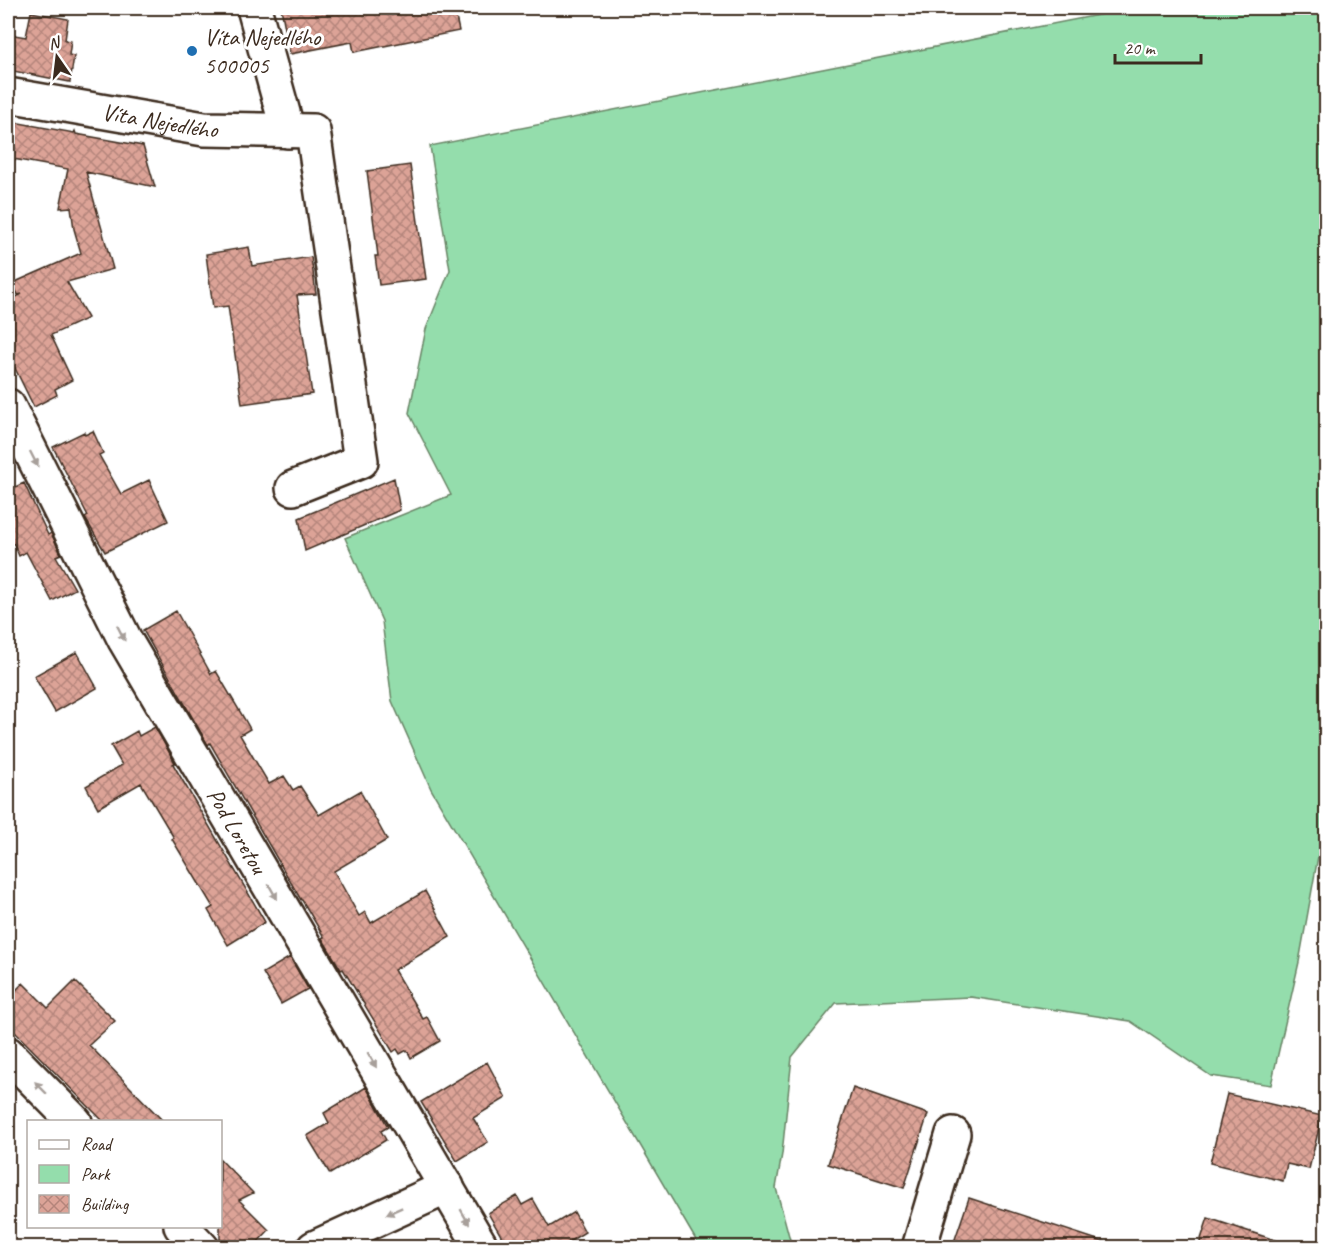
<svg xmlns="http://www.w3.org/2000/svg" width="1334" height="1255" font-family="Caveat,sans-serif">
  <defs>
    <pattern id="building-cross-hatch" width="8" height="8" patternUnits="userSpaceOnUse" patternTransform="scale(1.5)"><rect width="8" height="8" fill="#dca397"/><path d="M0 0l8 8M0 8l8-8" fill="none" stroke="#b4857b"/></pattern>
  </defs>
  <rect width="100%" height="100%" fill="#fff"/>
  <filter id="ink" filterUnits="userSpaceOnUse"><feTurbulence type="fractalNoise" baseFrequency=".0167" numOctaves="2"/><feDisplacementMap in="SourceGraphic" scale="12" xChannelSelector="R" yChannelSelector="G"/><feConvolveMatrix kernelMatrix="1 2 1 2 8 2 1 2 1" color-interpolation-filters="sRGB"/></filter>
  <g filter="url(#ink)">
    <path fill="#94ddac" stroke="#688465" stroke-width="1.5" d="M 1134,8 L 1326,8 L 1326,812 L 1299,962 L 1271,1085 L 1211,1076 L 1130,1021 L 971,997 L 836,1003 L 792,1057 L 782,1154 L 776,1188 L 792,1247 L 700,1247 L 431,789 L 392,701 L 382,621 L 345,538 L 451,495 L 409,413 L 426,329 L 450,270 L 430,146 Z"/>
    <path fill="url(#building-cross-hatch)" stroke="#3b2a1e" stroke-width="1.5" d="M 281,8 L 454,8 L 459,31 L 354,52 L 352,42 L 290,54 Z
      M 31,12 L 68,19 L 65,40 L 71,41 L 69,55 L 74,56 L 70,82 L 8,70 L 8,34 L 26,37 Z
      M 8,121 L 74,133 L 75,131 L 76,134 L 143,146 L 155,187 L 86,172 L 113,269 L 67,282 L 88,318 L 51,335 L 72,380 L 55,389 L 57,395 L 34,407 L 8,354 L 8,301 L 22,294 L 18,295 L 13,283 L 81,253 L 74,229 L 71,207 L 60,208 L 68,169 L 8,158 Z
      M 410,165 L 426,279 L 379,285 L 375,256 L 378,256 L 367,171 Z
      M 249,247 L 252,266 L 311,257 L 316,294 L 297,295 L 312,394 L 242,404 L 228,306 L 213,308 L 206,254 Z
      M 93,431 L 103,453 L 99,455 L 121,494 L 149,480 L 168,521 L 105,552 L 85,518 L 88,516 L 53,447 L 84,432 L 85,435 Z
      M 394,478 L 400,510 L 305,551 L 299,518 Z
      M 24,483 L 48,535 L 51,533 L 61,554 L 56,556 L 75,589 L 52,601 L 26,552 L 19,556 L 14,544 L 8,543 L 8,490 Z
      M 176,611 L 211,674 L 216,671 L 245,720 L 250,729 L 240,735 L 269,784 L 284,776 L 293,790 L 300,786 L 319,815 L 360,791 L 387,840 L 334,871 L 359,916 L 365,912 L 371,923 L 425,891 L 450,937 L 394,970 L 423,1019 L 427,1017 L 440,1041 L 411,1058 L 407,1050 L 400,1054 L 397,1049 L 393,1052 L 343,969 L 341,970 L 322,938 L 324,937 L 302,900 L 301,900 L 210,743 L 208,745 L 143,630 Z
      M 77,652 L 97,688 L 55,712 L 34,676 Z
      M 155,727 L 175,763 L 173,764 L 265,922 L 228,945 L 208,910 L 213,907 L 172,839 L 174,838 L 141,783 L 98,808 L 86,786 L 122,765 L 111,746 L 137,731 L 139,736 Z
      M 290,957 L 308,989 L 281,1004 L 263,973 Z
      M 75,981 L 115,1021 L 89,1045 L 164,1122 L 104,1122 L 8,1025 L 8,998 L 23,983 L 48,1008 Z
      M 487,1062 L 506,1098 L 473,1118 L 488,1142 L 457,1161 L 421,1102 Z
      M 366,1087 L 388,1127 L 381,1131 L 386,1140 L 330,1174 L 307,1136 L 329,1123 L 324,1113 Z
      M 853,1088 L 928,1114 L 904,1188 L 828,1164 Z
      M 1227,1094 L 1322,1116 L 1309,1169 L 1287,1164 L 1283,1181 L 1210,1163 Z
      M 220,1159 L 253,1193 L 239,1200 L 269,1230 L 252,1248 L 229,1248 L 220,1239 Z
      M 517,1196 L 522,1205 L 533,1199 L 549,1227 L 574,1212 L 585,1232 L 559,1248 L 508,1248 L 488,1213 Z
      M 969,1198 L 1107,1243 L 1106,1248 L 952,1248 Z
      M 1208,1218 L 1284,1243 L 1284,1248 L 1198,1248 Z"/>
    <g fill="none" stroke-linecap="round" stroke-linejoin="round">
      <defs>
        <g id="minor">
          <path d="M 254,8 L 288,131"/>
          <path id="s1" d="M 8,95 L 204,129 L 313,131 L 361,461 L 293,488"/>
          <path id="s2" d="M 8,406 L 125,640 L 482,1248"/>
          <path d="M 8,1054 L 75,1122"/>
          <path d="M 181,1226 L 202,1248"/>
          <path d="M 314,1248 L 447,1187"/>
          <path d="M 919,1248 L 953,1134"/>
        </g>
      </defs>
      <use href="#minor" stroke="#3b2a1e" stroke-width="38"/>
      <use href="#minor" stroke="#fff" stroke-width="33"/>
    </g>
    <defs><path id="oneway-solid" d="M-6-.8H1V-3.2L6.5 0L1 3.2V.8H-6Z" transform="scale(1.5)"/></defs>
    <g fill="#a79f9a">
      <use href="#oneway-solid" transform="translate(34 459) rotate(63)"/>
      <use href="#oneway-solid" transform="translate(121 633) rotate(63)"/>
      <use href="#oneway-solid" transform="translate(273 892) rotate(60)"/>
      <use href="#oneway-solid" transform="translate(372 1060) rotate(60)"/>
      <use href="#oneway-solid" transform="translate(41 1088) rotate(-135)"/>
      <use href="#oneway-solid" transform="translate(394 1211) rotate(156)"/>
      <use href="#oneway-solid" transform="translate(465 1217) rotate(60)"/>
    </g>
  </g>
  <circle fill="#1f6fb2" stroke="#fff" stroke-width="2" cx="192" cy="51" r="6"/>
  <g text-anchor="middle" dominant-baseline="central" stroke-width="6" stroke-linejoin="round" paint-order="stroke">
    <g font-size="24" fill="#3b2a1e" stroke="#fff" text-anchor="start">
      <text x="204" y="37">Víta Nejedlého<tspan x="204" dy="28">500005</tspan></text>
    </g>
    <g font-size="24" fill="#3b2a1e" stroke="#fff">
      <text stroke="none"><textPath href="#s1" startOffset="154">Víta Nejedlého</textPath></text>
      <text stroke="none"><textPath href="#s2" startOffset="483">Pod Loretou</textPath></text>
    </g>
  </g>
  <rect width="1334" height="1255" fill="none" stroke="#fff" stroke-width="30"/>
  <rect x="15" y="15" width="1304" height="1225" fill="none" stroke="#3b2a1e" stroke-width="2" filter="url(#ink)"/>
  <rect x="27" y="1120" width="195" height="108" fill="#ffffff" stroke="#b1aaa5" stroke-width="1.5"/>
  <rect x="39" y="1140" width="30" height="9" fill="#ffffff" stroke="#b1aaa5" stroke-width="1.5"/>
  <text x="81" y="1150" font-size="18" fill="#3b2a1e">Road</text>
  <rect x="39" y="1165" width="30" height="18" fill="#94ddac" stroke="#b1aaa5" stroke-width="1.5"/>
  <text x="81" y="1180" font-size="18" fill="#3b2a1e">Park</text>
  <rect x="39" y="1195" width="30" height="18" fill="url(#building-cross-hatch)" stroke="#b1aaa5" stroke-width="1.5"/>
  <text x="81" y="1210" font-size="18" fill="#3b2a1e">Building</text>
  <g transform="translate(57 57) rotate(346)" stroke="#ffffff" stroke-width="4.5" paint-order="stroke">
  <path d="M0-4.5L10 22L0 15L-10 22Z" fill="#3b2a1e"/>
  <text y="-9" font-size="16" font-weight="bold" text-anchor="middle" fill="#3b2a1e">N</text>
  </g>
  <path d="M1115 54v9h86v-9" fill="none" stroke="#3b2a1e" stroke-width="3"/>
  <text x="1124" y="54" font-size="18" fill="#3b2a1e" stroke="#ffffff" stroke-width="4.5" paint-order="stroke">20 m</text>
</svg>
